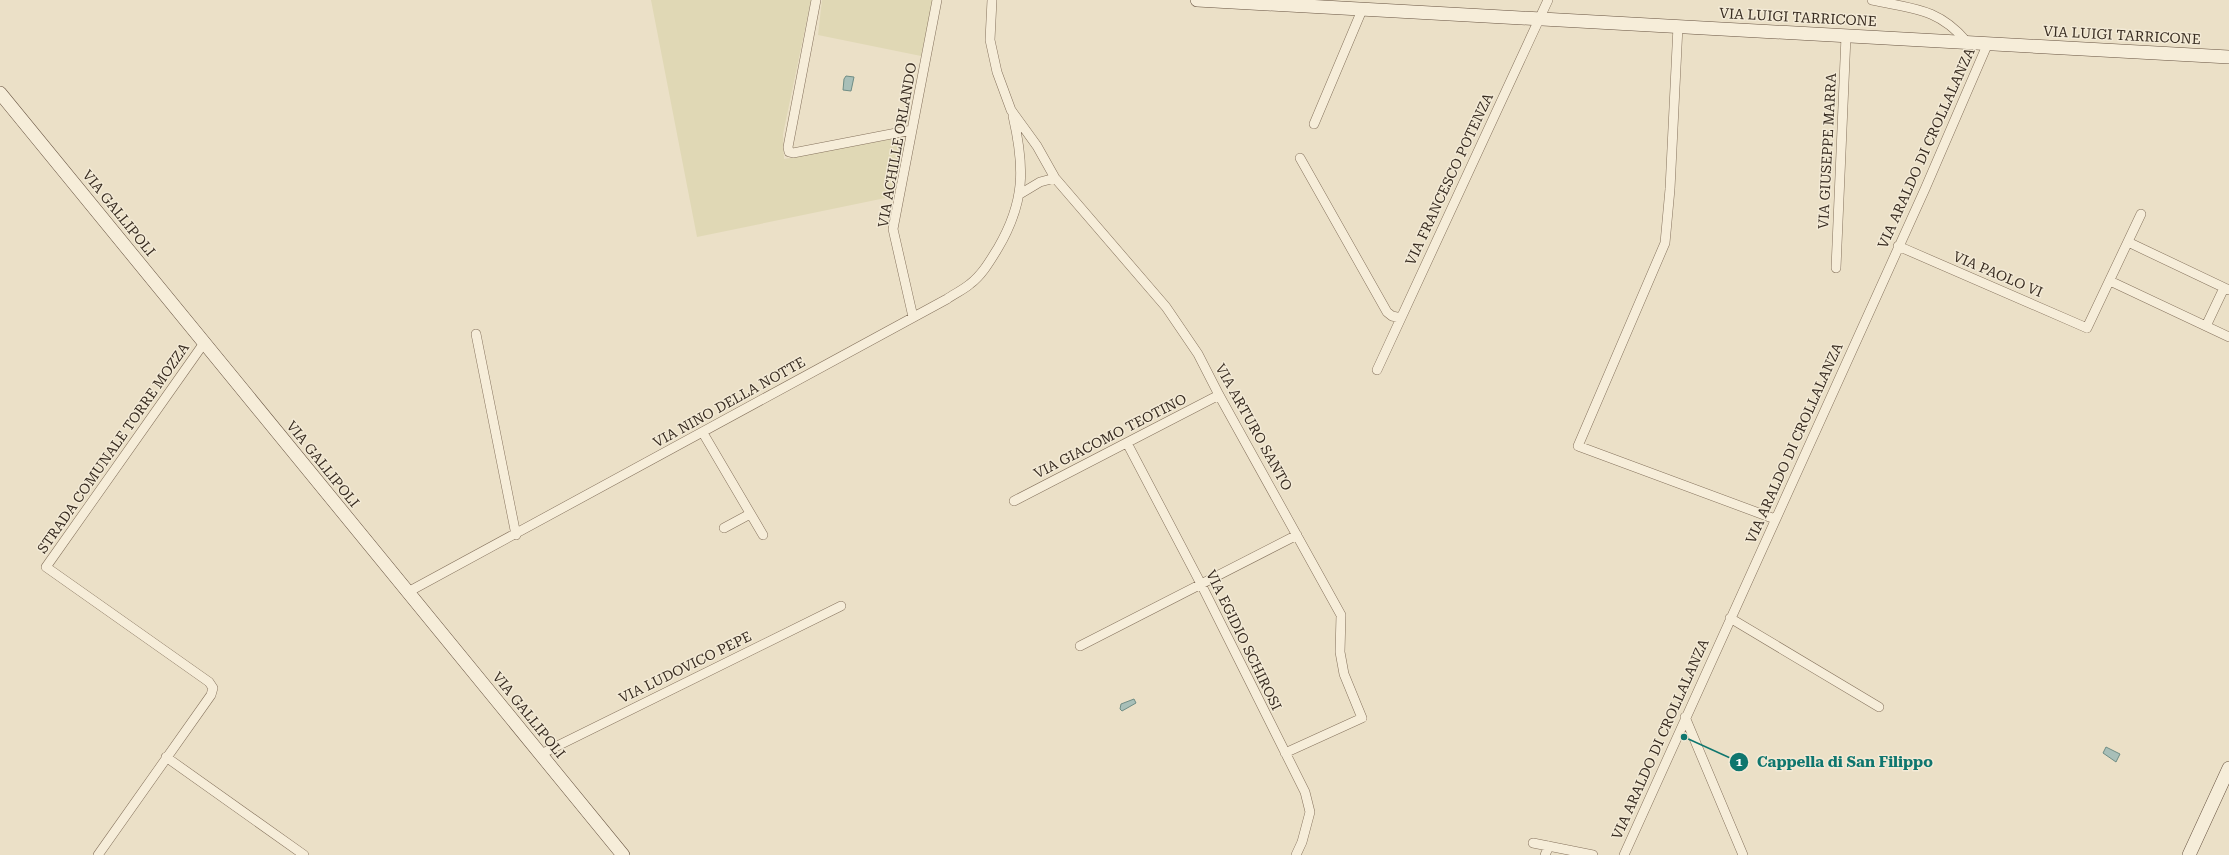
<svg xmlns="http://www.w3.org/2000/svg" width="2229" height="855" font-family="'Roboto Serif',serif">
  <rect width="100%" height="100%" fill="#ebe0c7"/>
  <path fill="#e0d8b5" d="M 651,0 L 811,0 L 783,134 L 784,159 L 897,138 L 903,140 L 905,145 L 898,163 L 895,196 L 697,237 Z
    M 822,0 L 933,0 L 921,56 L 818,35 Z"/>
  <path fill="#a8bfb8" stroke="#6f8d85" d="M 846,76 L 854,77 L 851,91 L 843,90 L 844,79 Z
    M 1134,699 L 1136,703 L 1122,711 L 1120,709 L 1121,704 Z
    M 2106,747 L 2120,754 L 2116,762 L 2103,753 Z"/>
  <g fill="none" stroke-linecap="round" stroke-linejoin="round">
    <defs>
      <path id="street" d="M 816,0 L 788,147 L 789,152 L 793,153 L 912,130
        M 992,0 L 990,40 L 997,72 L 1011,110 L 1037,146 L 1055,178 L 1166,307 L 1198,354 L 1219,395 L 1341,615 L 1340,652 L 1344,674 L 1362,718 L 1285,753
        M 1872,0 C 1913,9 1938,8 1966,41
        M 1678,26 L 1670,189 L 1665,243 L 1578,446 L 1775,519
        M 1314,124 L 1362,10
        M 1300,158 L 1387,312 L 1392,316 L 1401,318
        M 1020,194 L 1040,182 L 1055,178
        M 2128,242 L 2229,290
        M 1898,246 L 2087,328 L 2141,214
        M 1836,268 L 1846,36
        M 2110,281 L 2229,337
        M 913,317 L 893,229 L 937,0
        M 2206,326 L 2224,288
        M 476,334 L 516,535
        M 1377,370 L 1548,0
        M 703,433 L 763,535
        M 1127,443 L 1201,584 L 1305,792 L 1310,812 L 1302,842 L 1296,855
        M 1014,501 L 1219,395
        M 724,528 L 750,514
        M 408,592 L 947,299 C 954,294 963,290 970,284 C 982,275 990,261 998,248 C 1025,202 1025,168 1013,116
        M 1730,618 L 1879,707
        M 1080,646 L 1297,535
        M 1685,717 L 1743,855
        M 541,754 L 841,606
        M 166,757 L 304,855
        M 1533,843 L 1593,855
        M 98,855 L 211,695 L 213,688 L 209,682 L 46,567 L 204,343
        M 1545,855 L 1549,846
        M 1624,855 L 1925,189 L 1988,43"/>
      <path id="secondary" d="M 1197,0 L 2229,57
        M 0,93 L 623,855
        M 2189,855 L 2229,768"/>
    </defs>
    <use href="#street" stroke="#85725d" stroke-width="10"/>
    <use href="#secondary" stroke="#675341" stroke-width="14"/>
    <use href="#street" stroke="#f6edd9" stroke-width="9"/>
    <use href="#secondary" stroke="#f6edd9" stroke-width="13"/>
  </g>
  <g text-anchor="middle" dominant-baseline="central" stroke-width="3" stroke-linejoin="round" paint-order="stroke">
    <g font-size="14" fill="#372b20" stroke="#f3ead6">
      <text transform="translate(1798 17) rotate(3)">VIA LUIGI TARRICONE</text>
      <text transform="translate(2122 35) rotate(3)">VIA LUIGI TARRICONE</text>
      <text transform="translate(897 145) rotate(-80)">VIA ACHILLE ORLANDO</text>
      <text transform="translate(1926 148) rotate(-66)">VIA ARALDO DI CROLLALANZA</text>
      <text transform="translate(1827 151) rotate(-87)">VIA GIUSEPPE MARRA</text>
      <text transform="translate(1449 179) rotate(-65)">VIA FRANCESCO POTENZA</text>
      <text transform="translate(119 213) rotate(51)">VIA GALLIPOLI</text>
      <text transform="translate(1998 274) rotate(23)">VIA PAOLO VI</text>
      <text transform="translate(729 402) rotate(-29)">VIA NINO DELLA NOTTE</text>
      <text transform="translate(1254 427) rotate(61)">VIA ARTURO SANTO</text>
      <text transform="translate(1110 436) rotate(-27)">VIA GIACOMO TEOTINO</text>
      <text transform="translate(1794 443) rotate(-66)">VIA ARALDO DI CROLLALANZA</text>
      <text transform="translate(113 448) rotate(-55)">STRADA COMUNALE TORRE MOZZA</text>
      <text transform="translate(323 464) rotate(51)">VIA GALLIPOLI</text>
      <text transform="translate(1244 640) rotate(64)">VIA EGIDIO SCHIROSI</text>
      <text transform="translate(685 667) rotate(-26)">VIA LUDOVICO PEPE</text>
      <text transform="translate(529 715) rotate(51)">VIA GALLIPOLI</text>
      <text transform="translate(1660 739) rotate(-66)">VIA ARALDO DI CROLLALANZA</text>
    </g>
  </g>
  <path fill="none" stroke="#0f766e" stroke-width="1.5" d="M1684 737L1739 762"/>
  <g fill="#0f766e" stroke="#f3ead6" stroke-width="1.5">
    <circle cx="1684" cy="737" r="4"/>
    <circle cx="1739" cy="762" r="10"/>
  </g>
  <g font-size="12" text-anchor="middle" font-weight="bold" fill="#fff">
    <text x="1739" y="766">1</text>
  </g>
  <g font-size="15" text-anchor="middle" font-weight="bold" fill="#0f766e" stroke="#f3ead6" stroke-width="3" stroke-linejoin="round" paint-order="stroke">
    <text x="1845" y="767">Cappella di San Filippo</text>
  </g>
</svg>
